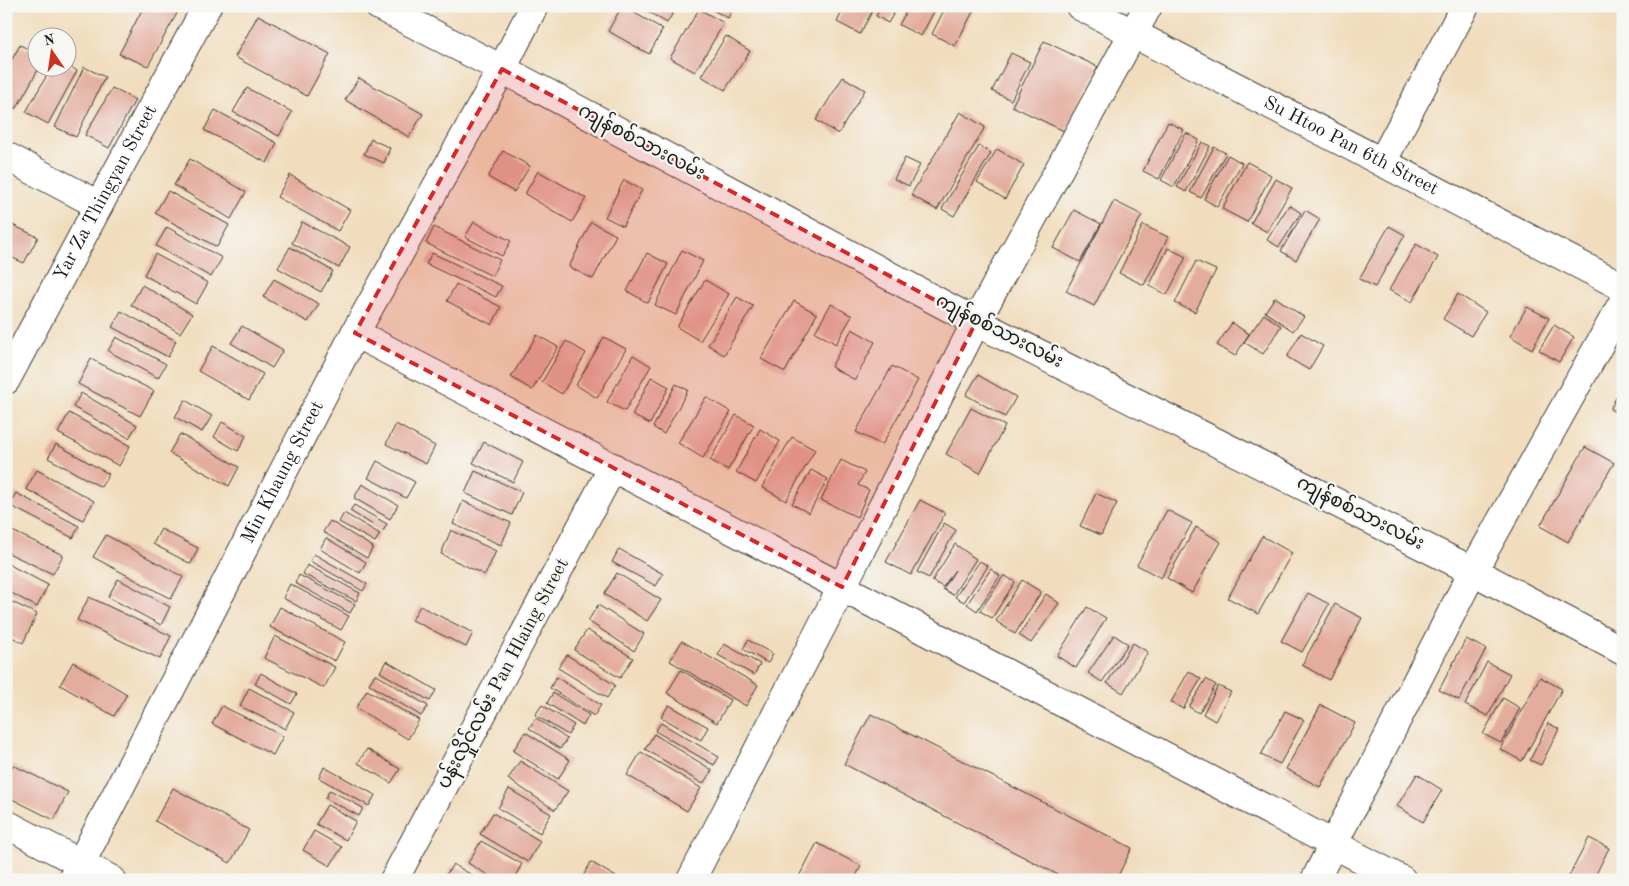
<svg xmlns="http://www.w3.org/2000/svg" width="1629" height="886" font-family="'Old Standard TT','Noto Sans Myanmar',serif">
  <rect width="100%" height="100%" fill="#f6f6f2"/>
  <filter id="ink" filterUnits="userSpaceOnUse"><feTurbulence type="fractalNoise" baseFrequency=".02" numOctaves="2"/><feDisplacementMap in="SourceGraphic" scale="10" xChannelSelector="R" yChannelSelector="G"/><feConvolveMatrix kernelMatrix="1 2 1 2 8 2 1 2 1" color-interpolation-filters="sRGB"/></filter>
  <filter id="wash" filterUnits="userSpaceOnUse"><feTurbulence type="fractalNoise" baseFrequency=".0096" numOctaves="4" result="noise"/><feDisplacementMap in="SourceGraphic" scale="20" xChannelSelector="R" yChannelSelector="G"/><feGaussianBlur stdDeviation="1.12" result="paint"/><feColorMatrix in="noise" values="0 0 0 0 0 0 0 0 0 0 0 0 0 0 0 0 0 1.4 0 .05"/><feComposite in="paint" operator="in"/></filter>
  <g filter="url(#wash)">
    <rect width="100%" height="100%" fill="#f1ddbd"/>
    <g id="blocks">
      <path fill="#e3ac9d" d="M 144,6 L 181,6 L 148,66 L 119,54 Z
        M 622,6 L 663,29 L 649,54 L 608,31 Z
        M 639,6 L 677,6 L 667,23 Z
        M 705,6 L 734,6 L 728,18 Z
        M 845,6 L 875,6 L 860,34 L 837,22 Z
        M 882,6 L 898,6 L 888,23 L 876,16 Z
        M 909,6 L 937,6 L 921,36 L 899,25 Z
        M 946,6 L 976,6 L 955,46 L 932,34 Z
        M 699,9 L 724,23 L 695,72 L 670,58 Z
        M 258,15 L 330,54 L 307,96 L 235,57 Z
        M 726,36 L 750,51 L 725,90 L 701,76 Z
        M 1044,41 L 1098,67 L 1066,132 L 1012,106 Z
        M 20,45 L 38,54 L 38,68 L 39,68 L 16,109 L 6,104 L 6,70 Z
        M 1011,53 L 1030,62 L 1011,100 L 992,91 Z
        M 68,65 L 77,71 L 48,124 L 26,112 L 51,68 L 68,68 Z
        M 84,67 L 105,77 L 76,137 L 55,127 Z
        M 843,77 L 865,90 L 838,134 L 816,120 Z
        M 359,78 L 423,114 L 409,137 L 345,100 Z
        M 112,88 L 135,100 L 109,148 L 85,135 Z
        M 247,88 L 292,112 L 279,136 L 233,112 Z
        M 215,110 L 277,143 L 267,163 L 204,130 Z
        M 960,112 L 985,127 L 937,210 L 911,195 Z
        M 1168,122 L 1184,130 L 1159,179 L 1143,171 Z
        M 1186,133 L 1199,140 L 1174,187 L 1161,180 Z
        M 371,139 L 390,148 L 384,163 L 364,154 Z
        M 1202,142 L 1210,146 L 1186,192 L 1177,187 Z
        M 979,146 L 991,153 L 954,216 L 942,209 Z
        M 1214,147 L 1226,153 L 1201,198 L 1190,192 Z
        M 997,149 L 1024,165 L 1005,199 L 977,182 Z
        M 503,151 L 530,166 L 514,192 L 488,177 Z
        M 1228,155 L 1242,163 L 1217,207 L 1204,199 Z
        M 905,158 L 920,165 L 909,186 L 894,179 Z
        M 190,159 L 246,192 L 231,219 L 174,185 Z
        M 1247,162 L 1271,175 L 1247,222 L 1222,209 Z
        M 538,171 L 586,198 L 572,222 L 525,194 Z
        M 290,175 L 350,210 L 338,231 L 277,197 Z
        M 1276,179 L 1292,188 L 1267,232 L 1251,223 Z
        M 624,180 L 642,190 L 623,226 L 605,217 Z
        M 168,191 L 229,225 L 217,247 L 155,213 Z
        M 1114,201 L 1142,215 L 1094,306 L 1066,291 Z
        M 1289,205 L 1301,213 L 1279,247 L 1267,240 Z
        M 1074,210 L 1101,224 L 1080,262 L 1053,248 Z
        M 1305,210 L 1320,219 L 1296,260 L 1281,251 Z
        M 6,222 L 38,237 L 24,263 L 6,255 Z
        M 302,222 L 350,247 L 339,268 L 292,243 Z
        M 474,222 L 511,241 L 502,256 L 465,237 Z
        M 591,222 L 616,235 L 593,279 L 569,267 Z
        M 1143,225 L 1168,237 L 1144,285 L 1119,273 Z
        M 1389,226 L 1405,235 L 1375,287 L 1359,279 Z
        M 167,227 L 222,258 L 211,277 L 156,246 Z
        M 434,227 L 500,260 L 492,276 L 426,243 Z
        M 1416,244 L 1438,257 L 1412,302 L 1389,290 Z
        M 290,247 L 333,271 L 321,292 L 278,268 Z
        M 1168,248 L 1186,257 L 1167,295 L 1149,286 Z
        M 682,250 L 703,261 L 676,315 L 655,305 Z
        M 432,253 L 502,286 L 496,297 L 426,264 Z
        M 647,253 L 668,264 L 648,303 L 627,291 Z
        M 155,254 L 208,283 L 196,304 L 144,275 Z
        M 1196,261 L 1216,270 L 1195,312 L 1175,303 Z
        M 274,279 L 319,304 L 308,322 L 263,297 Z
        M 705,280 L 729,294 L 700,341 L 677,327 Z
        M 456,284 L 501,307 L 492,325 L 447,301 Z
        M 142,285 L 192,314 L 180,333 L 131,305 Z
        M 1458,294 L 1486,312 L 1471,336 L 1443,319 Z
        M 737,297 L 753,306 L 724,355 L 708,345 Z
        M 1275,297 L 1304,317 L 1293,331 L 1265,312 Z
        M 794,301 L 817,314 L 785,372 L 761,359 Z
        M 831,304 L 852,316 L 836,344 L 815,332 Z
        M 1527,307 L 1549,318 L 1532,349 L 1510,336 Z
        M 121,311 L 176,341 L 168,357 L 112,327 Z
        M 1264,314 L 1281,326 L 1263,354 L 1244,342 Z
        M 1232,323 L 1249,334 L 1235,356 L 1217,345 Z
        M 1554,325 L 1574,337 L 1559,362 L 1539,350 Z
        M 242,326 L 283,350 L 272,368 L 231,343 Z
        M 852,329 L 875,342 L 855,380 L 831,367 Z
        M 1301,333 L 1323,346 L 1309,370 L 1287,357 Z
        M 537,335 L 558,347 L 532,390 L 511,377 Z
        M 116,337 L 166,364 L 158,378 L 108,351 Z
        M 604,337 L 626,349 L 597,398 L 576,385 Z
        M 566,341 L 586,353 L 562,394 L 542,382 Z
        M 213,346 L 263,374 L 249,400 L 198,371 Z
        M 633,355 L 651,366 L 625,411 L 607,402 Z
        M 91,359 L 154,391 L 140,416 L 78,384 Z
        M 892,366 L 918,380 L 882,445 L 856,432 Z
        M 978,375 L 1016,397 L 1005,417 L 966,395 Z
        M 651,377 L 669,387 L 650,424 L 632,415 Z
        M 676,384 L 688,390 L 664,434 L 653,427 Z
        M 1623,385 L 1623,416 L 1610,409 Z
        M 81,393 L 137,425 L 129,438 L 73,407 Z
        M 706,397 L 731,412 L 703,458 L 678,443 Z
        M 185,400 L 212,416 L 202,432 L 175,417 Z
        M 971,408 L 1005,426 L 980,473 L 946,454 Z
        M 69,413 L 130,446 L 119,466 L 58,433 Z
        M 736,415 L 754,425 L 728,470 L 710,460 Z
        M 222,422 L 246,436 L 238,451 L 214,437 Z
        M 396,424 L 435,446 L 426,464 L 386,444 Z
        M 760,429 L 780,441 L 756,483 L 736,472 Z
        M 180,434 L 239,467 L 229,486 L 169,453 Z
        M 792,437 L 815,450 L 786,501 L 762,487 Z
        M 484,442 L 523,462 L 513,482 L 473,463 Z
        M 56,444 L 109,474 L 101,487 L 48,458 Z
        M 1585,447 L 1614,463 L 1568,542 L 1540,526 Z
        M 841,460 L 865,472 L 858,485 L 869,490 L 857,517 L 821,500 Z
        M 377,461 L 415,482 L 406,498 L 368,478 Z
        M 37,470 L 94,501 L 83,520 L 26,489 Z
        M 811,470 L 828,479 L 809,513 L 792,504 Z
        M 475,471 L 522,492 L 512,515 L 465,493 Z
        M 362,484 L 398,505 L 390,519 L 354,498 Z
        M 16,493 L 79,526 L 73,538 L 9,505 Z
        M 1096,493 L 1117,503 L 1101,535 L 1080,526 Z
        M 920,500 L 945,513 L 911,575 L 886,562 Z
        M 463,501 L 511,523 L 501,545 L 453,524 Z
        M 354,505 L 387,524 L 383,531 L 350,511 Z
        M 1167,510 L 1192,523 L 1161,578 L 1137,565 Z
        M 344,513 L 380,534 L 375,542 L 339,522 Z
        M 330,521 L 373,547 L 367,558 L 323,532 Z
        M 944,523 L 956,530 L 929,578 L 917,572 Z
        M 1196,527 L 1221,542 L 1192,593 L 1167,578 Z
        M 6,528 L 63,555 L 53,574 L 6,552 Z
        M 161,529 L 198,548 L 191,564 L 153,544 Z
        M 451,530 L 496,551 L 485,575 L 441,554 Z
        M 106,535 L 183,577 L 171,599 L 93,557 Z
        M 1262,536 L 1292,553 L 1258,614 L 1228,598 Z
        M 326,538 L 366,562 L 360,573 L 320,549 Z
        M 955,544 L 976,559 L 953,595 L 943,589 L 955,570 L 943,587 L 932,581 Z
        M 619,549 L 663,574 L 656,586 L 612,562 Z
        M 314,554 L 367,584 L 363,591 L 310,561 Z
        M 980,561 L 988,566 L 964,602 L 955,597 Z
        M 6,563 L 48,585 L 37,607 L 6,590 Z
        M 307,565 L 360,593 L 356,601 L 303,574 Z
        M 991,569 L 1000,576 L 977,611 L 967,604 Z
        M 617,573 L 661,600 L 647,621 L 604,594 Z
        M 299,575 L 355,604 L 350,613 L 295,583 Z
        M 1004,575 L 1015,582 L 992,618 L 980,611 Z
        M 118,579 L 170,607 L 161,625 L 108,597 Z
        M 1022,580 L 1041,592 L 1015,634 L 996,621 Z
        M 290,584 L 349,616 L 341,630 L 283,598 Z
        M 1308,593 L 1329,604 L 1302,652 L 1281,641 Z
        M 1046,594 L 1059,603 L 1031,643 L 1019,635 Z
        M 89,597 L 171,636 L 160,659 L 77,620 Z
        M 6,599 L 37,614 L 23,643 L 6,634 Z
        M 1335,604 L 1362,618 L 1329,680 L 1302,665 Z
        M 598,605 L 644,634 L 634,651 L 588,621 Z
        M 420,606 L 473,633 L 466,647 L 412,620 Z
        M 280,607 L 345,642 L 335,661 L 270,627 Z
        M 1087,607 L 1106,618 L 1076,668 L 1057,656 Z
        M 587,630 L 633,658 L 620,678 L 574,650 Z
        M 1114,635 L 1128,644 L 1102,682 L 1088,673 Z
        M 275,636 L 335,667 L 324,688 L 264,658 Z
        M 1466,639 L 1486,649 L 1459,700 L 1439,690 Z
        M 748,640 L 773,654 L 768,663 L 743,649 Z
        M 682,641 L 758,685 L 746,706 L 670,661 Z
        M 1133,643 L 1148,652 L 1123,693 L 1107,683 Z
        M 724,644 L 760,664 L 754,675 L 718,655 Z
        M 567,655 L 615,685 L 607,698 L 558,668 Z
        M 386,661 L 436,690 L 430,701 L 380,672 Z
        M 73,662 L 127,694 L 114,716 L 60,685 Z
        M 1487,662 L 1510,674 L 1488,716 L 1465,705 Z
        M 681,670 L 730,700 L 717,723 L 667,693 Z
        M 1189,671 L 1201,679 L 1183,709 L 1171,702 Z
        M 261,673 L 297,694 L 291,704 L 255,684 Z
        M 375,674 L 428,706 L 421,716 L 369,684 Z
        M 556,677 L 601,705 L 594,716 L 550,688 Z
        M 1540,677 L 1562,689 L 1522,761 L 1500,749 Z
        M 1206,679 L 1216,685 L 1199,713 L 1189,707 Z
        M 1218,686 L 1231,692 L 1215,721 L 1203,714 Z
        M 249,688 L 294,712 L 285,729 L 240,706 Z
        M 367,690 L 419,720 L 408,739 L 356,708 Z
        M 553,693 L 589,715 L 583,726 L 547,703 Z
        M 1503,698 L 1520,708 L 1501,743 L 1483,734 Z
        M 542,705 L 574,725 L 568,735 L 535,715 Z
        M 669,705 L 708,727 L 701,740 L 661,717 Z
        M 1321,705 L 1355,723 L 1320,787 L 1286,769 Z
        M 222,706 L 283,736 L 273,755 L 212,724 Z
        M 1285,711 L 1304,720 L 1280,764 L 1261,755 Z
        M 871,714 L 1132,848 L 1116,880 L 1068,880 L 844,764 Z
        M 536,718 L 567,739 L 560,749 L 529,728 Z
        M 661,723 L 719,757 L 714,765 L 655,731 Z
        M 1548,723 L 1559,729 L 1541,765 L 1530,760 Z
        M 525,732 L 570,760 L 558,779 L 513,751 Z
        M 654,734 L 712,770 L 703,784 L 645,749 Z
        M 367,749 L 400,769 L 391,783 L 358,763 Z
        M 641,752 L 701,788 L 687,811 L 627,775 Z
        M 520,761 L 568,791 L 555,810 L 508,779 Z
        M 13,765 L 68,792 L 54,820 L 6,796 L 6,778 Z
        M 324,767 L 375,795 L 369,806 L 319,778 Z
        M 1417,774 L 1442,790 L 1423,822 L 1397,806 Z
        M 173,788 L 249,830 L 230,863 L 155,821 Z
        M 509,789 L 551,814 L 540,833 L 498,808 Z
        M 330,790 L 363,808 L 359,816 L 325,798 Z
        M 327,805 L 356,821 L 346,840 L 316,824 Z
        M 493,813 L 540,841 L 528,862 L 480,834 Z
        M 314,831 L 342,847 L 330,866 L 303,850 Z
        M 1589,838 L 1609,848 L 1593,880 L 1567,880 Z
        M 481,841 L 522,864 L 513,880 L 496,880 L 468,863 Z
        M 817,843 L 861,866 L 854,880 L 797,880 Z
        M 591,862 L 621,880 L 581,880 Z
        M 453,864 L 480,880 L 443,880 Z
        M 1608,873 L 1620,880 L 1604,880 Z"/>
    </g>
  </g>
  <g filter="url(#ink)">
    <use href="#blocks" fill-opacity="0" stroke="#3c3934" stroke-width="1"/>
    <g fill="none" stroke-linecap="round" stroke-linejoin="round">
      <defs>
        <g id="minor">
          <path id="s1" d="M 1080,6 L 1623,287"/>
          <path d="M 6,156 L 99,205"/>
          <path d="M 1382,162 L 1465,6"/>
          <path d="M 355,333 L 1402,880"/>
          <path id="s2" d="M 6,380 L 99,205 L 207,6"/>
          <path d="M 6,824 L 112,880"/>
          <path id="s3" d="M 72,880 L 355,333 L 502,69 L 534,6"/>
          <path d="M 394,880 L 613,467"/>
          <path d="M 691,880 L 842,587 L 976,322 L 1148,6"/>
          <path d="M 1315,880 L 1473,571 L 1623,302"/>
        </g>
        <path id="tertiary" d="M 379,6 L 502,69 L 976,322 L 1473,571 L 1623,651"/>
      </defs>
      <use href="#minor" stroke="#3c3934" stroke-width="30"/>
      <use href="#tertiary" stroke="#3c3934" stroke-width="30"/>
      <use href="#minor" stroke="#fff" stroke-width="28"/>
      <use href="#tertiary" stroke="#fff" stroke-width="28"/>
    </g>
  </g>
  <path fill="#d62828" fill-opacity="0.2" stroke="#d62828" stroke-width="4" stroke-dasharray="10 6" stroke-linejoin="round" d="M 502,69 L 976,322 L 842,587 L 355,333 Z"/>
  <g text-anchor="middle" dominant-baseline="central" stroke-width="4.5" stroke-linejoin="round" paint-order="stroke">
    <g font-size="19" fill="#1c1c1c" stroke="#f6f6f2">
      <text transform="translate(641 143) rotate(28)">ကျန်စစ်သားလမ်း</text>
      <text stroke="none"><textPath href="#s1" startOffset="305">Su Htoo Pan 6th Street</textPath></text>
      <text stroke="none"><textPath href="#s2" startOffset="212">Yar Za Thingyan Street</textPath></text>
      <text transform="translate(999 332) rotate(27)">ကျန်စစ်သားလမ်း</text>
      <text stroke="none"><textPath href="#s3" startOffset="459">Min Khaung Street</textPath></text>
      <text transform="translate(1360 514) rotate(27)">ကျန်စစ်သားလမ်း</text>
      <text transform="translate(504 674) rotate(-62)">ပန်းလှိုင်လမ်း Pan Hlaing Street</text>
    </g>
  </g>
  <rect width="1629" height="886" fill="none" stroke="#f6f6f2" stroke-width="25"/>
  <g transform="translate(52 52) rotate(347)"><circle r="24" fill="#f6f6f2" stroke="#9f9f9c"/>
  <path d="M0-4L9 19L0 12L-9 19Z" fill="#c8321e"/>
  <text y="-8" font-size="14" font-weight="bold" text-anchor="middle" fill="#1c1c1c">N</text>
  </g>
</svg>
